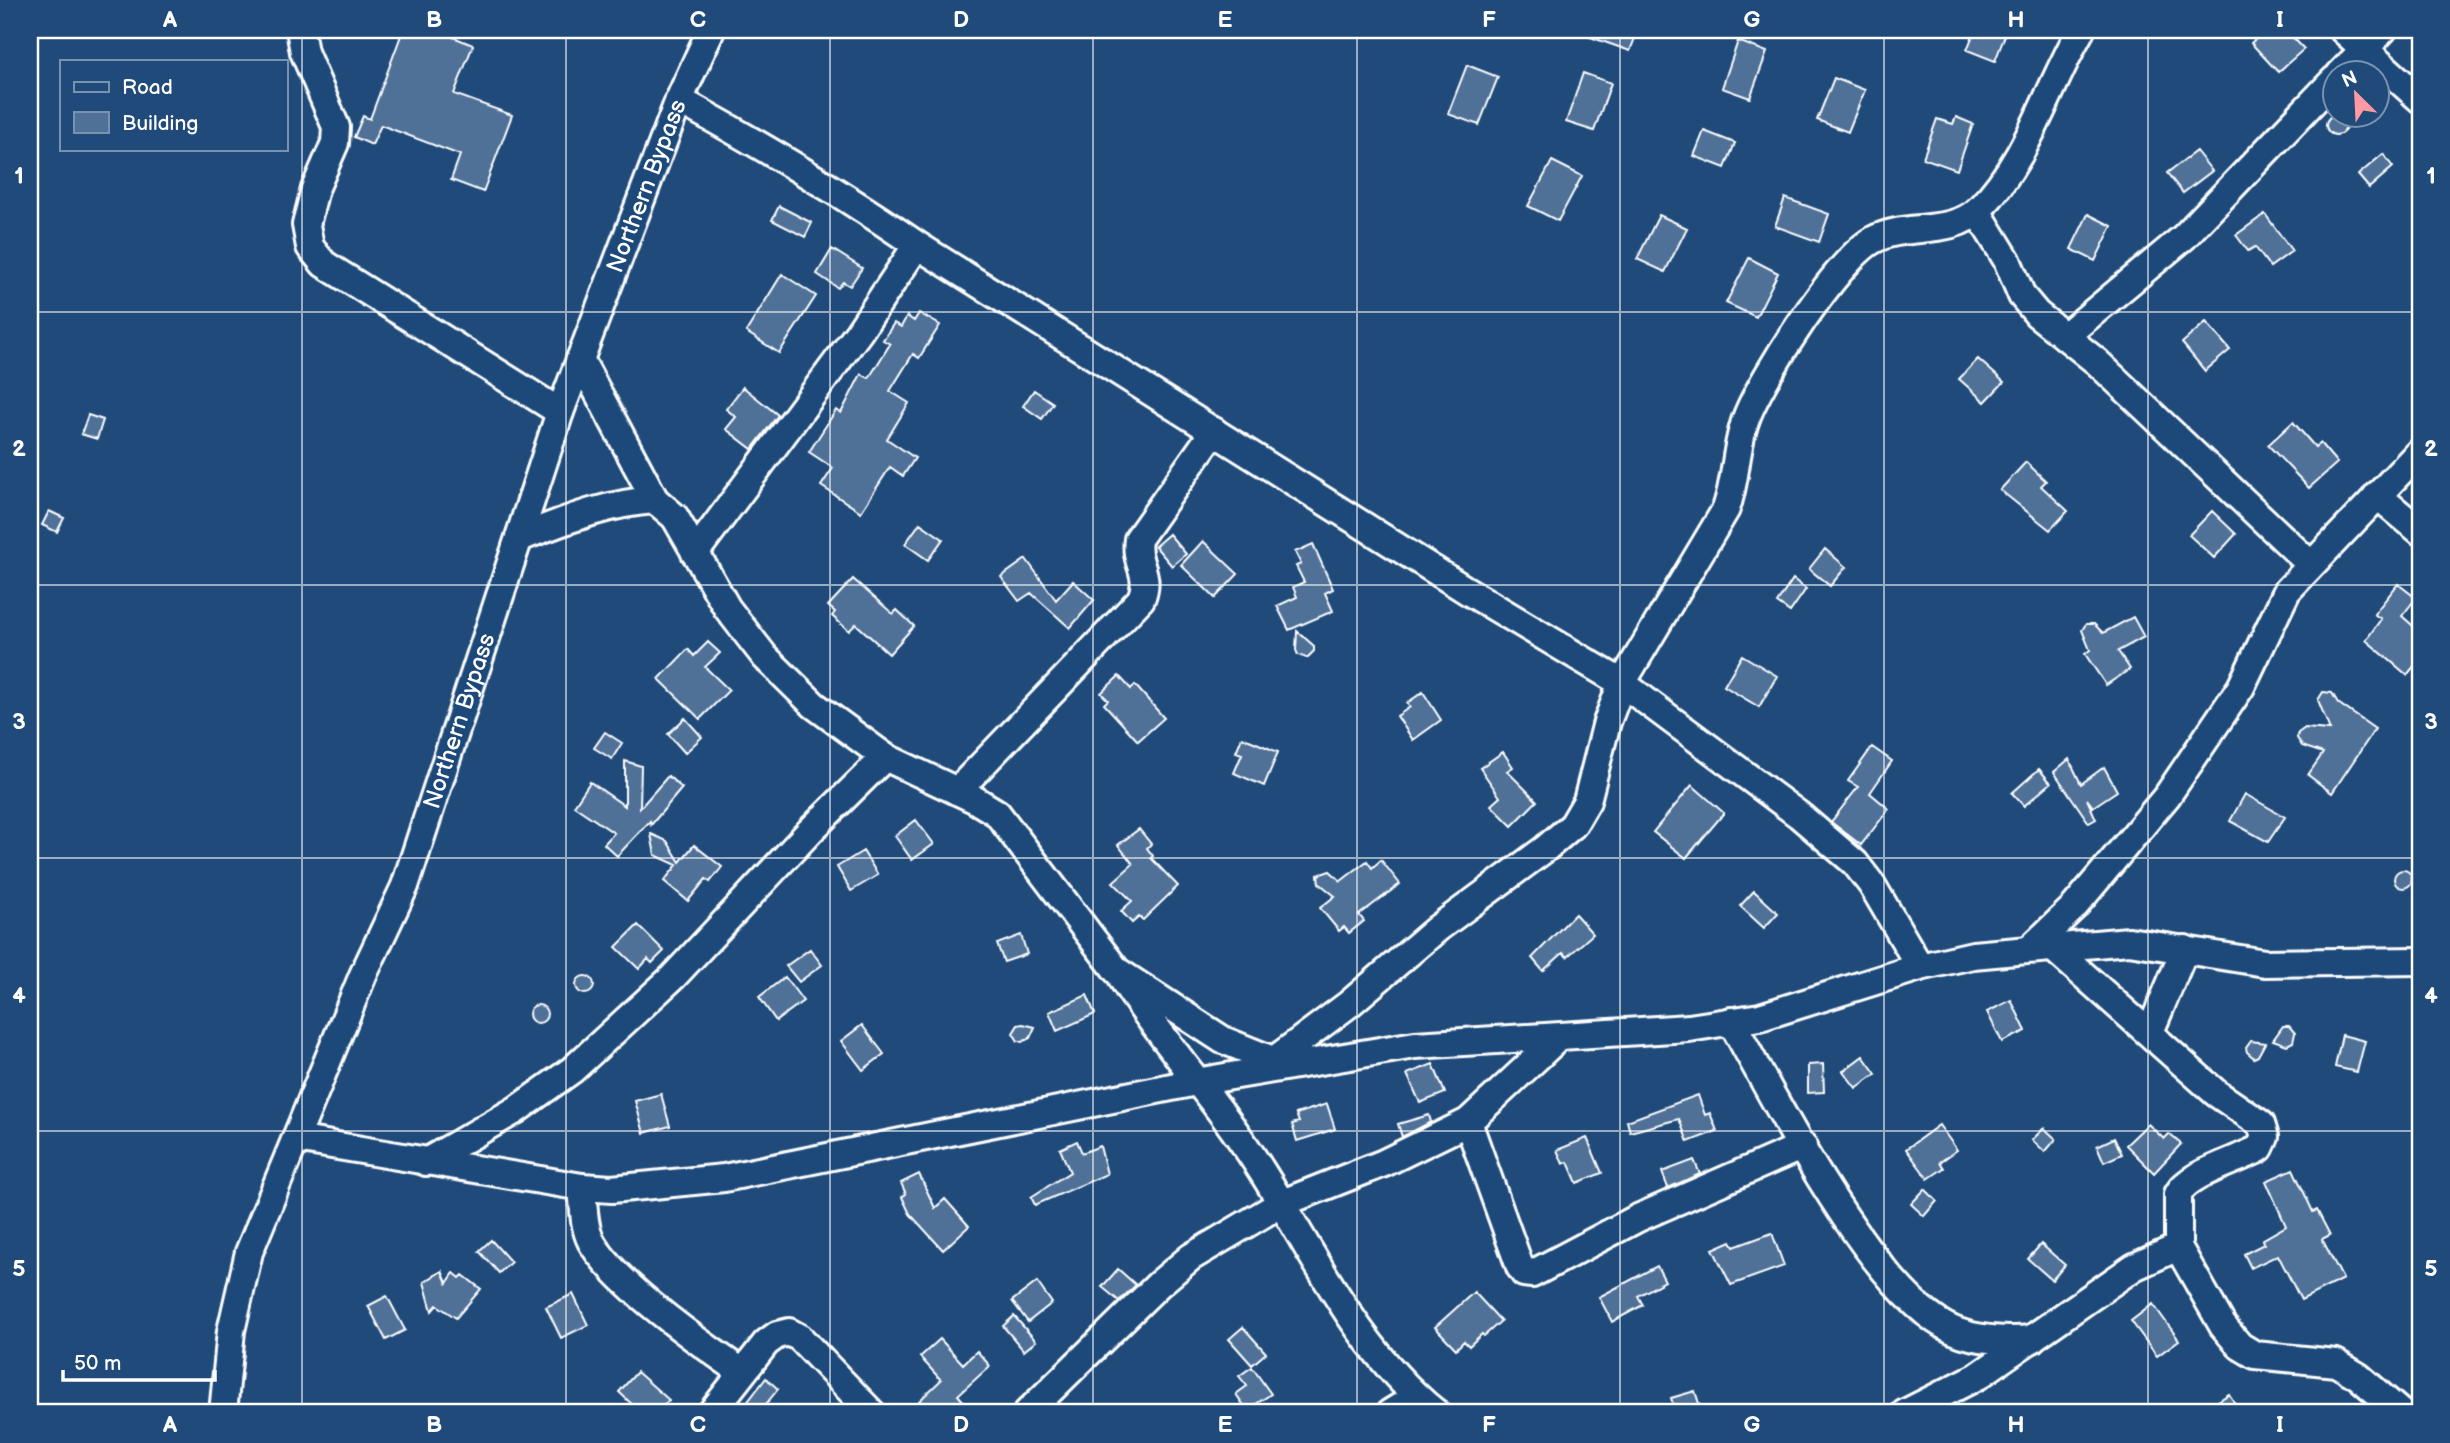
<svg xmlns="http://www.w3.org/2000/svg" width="2450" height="1443" font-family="'Balsamiq Sans',sans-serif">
  <rect width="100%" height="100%" fill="#1f4a7a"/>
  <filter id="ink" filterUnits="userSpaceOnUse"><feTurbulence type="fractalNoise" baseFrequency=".0143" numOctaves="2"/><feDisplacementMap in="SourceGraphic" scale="14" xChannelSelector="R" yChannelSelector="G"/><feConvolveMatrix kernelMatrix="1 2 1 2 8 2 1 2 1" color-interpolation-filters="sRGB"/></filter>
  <g filter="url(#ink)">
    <path fill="#507197" stroke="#fff" stroke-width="2" d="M 403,30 L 450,30 L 448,35 L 473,45 L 454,94 L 512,115 L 483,192 L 451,180 L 460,155 L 381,125 L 372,145 L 354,137 L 363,116 L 370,119 Z
      M 1576,30 L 1638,30 L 1630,51 L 1576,32 Z
      M 1975,30 L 2007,30 L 1995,61 L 1967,50 Z
      M 2265,30 L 2286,30 L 2304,49 L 2278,72 L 2251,43 Z
      M 1738,41 L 1767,52 L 1750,98 L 1722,88 Z
      M 1467,65 L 1498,77 L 1479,125 L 1448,114 Z
      M 1583,73 L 1611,83 L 1594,131 L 1566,122 Z
      M 1834,78 L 1865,90 L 1848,132 L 1817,120 Z
      M2326 125a10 10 0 1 1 20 0a10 10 0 1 1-20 0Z
      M 1956,117 L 1973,124 L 1957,170 L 1923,158 L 1937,119 L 1953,124 Z
      M 1704,131 L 1735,143 L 1725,168 L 1694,156 Z
      M 2196,151 L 2212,171 L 2183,193 L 2167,173 Z
      M 2383,154 L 2393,167 L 2369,188 L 2358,175 Z
      M 1552,161 L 1582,176 L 1558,221 L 1528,206 Z
      M 1785,198 L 1829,214 L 1819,242 L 1775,226 Z
      M 779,206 L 812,223 L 805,237 L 772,220 Z
      M 2088,214 L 2112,226 L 2095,261 L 2071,249 Z
      M 2265,214 L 2292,251 L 2270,267 L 2255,247 L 2248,251 L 2236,235 Z
      M 1659,215 L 1687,228 L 1665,272 L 1637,259 Z
      M 832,249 L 862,268 L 850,286 L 843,282 L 838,288 L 817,274 Z
      M 1749,258 L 1778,273 L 1756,317 L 1726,303 Z
      M 782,274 L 816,296 L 779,353 L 746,332 Z
      M 919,313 L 940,325 L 919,358 L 913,354 L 890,391 L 909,403 L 887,439 L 915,458 L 903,476 L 890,467 L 861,512 L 821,486 L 833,468 L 809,452 L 836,410 L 841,413 L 861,374 L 869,378 L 890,344 L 883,340 L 894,323 L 901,327 L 907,316 L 914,321 Z
      M 2206,322 L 2230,350 L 2205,371 L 2182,343 Z
      M 1978,359 L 2004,382 L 1985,402 L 1959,379 Z
      M 743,387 L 778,415 L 752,449 L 726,429 L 736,417 L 726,409 Z
      M 1034,390 L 1053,403 L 1042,419 L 1023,406 Z
      M 88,415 L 103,420 L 97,439 L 81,434 Z
      M 2293,422 L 2315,447 L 2320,443 L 2337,463 L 2309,488 L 2268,445 Z
      M 2026,462 L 2046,481 L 2041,486 L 2068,511 L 2050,530 L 2000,490 Z
      M 49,511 L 64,518 L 57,532 L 42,525 Z
      M 2212,511 L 2236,534 L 2214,558 L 2189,535 Z
      M 920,523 L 943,539 L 928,560 L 905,544 Z
      M 1169,534 L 1186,554 L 1172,566 L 1155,546 Z
      M 1203,541 L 1238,574 L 1215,598 L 1181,565 Z
      M 1313,544 L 1333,589 L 1325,593 L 1333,611 L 1289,630 L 1277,606 L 1297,597 L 1293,587 L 1304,582 L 1296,566 L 1301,564 L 1295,552 Z
      M 1825,549 L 1846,567 L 1830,586 L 1809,569 Z
      M 1026,559 L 1056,600 L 1073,581 L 1094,600 L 1070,628 L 1031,593 L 1019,601 L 1001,577 Z
      M 853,579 L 893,614 L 897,610 L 914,626 L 889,654 L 856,624 L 849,631 L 832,616 L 835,612 L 828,606 Z
      M 1793,579 L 1806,589 L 1790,612 L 1777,603 Z
      M 2398,584 L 2416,598 L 2402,616 L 2420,632 L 2420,659 L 2407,675 L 2366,640 L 2381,619 L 2374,614 Z
      M 2133,617 L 2144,637 L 2118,651 L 2130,669 L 2106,685 L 2085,654 L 2090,650 L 2082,630 L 2086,624 L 2094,624 L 2103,633 Z
      M 1297,631 L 1314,646 L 1314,651 L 1307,658 L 1298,655 L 1296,650 Z
      M 708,642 L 720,653 L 705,667 L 729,690 L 700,719 L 659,679 L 688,649 L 694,656 Z
      M 1742,655 L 1777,676 L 1759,707 L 1724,686 Z
      M 1119,676 L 1131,689 L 1135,685 L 1164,718 L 1138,741 L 1104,704 L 1108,700 L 1101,693 Z
      M 1423,692 L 1441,720 L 1413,740 L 1397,716 L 1410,707 L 1407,703 Z
      M 2323,692 L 2332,693 L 2338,703 L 2375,729 L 2332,793 L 2308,775 L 2323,753 L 2302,746 L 2297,738 L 2298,733 L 2305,728 L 2330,730 L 2318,700 Z
      M 685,718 L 702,737 L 685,753 L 668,734 Z
      M 605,732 L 622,743 L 612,759 L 594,748 Z
      M 1242,737 L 1278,752 L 1264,786 L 1234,773 L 1242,754 L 1236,752 Z
      M 1872,747 L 1892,761 L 1870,793 L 1889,809 L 1861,845 L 1831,822 L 1858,787 L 1848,781 Z
      M 1503,752 L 1513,767 L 1507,771 L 1537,801 L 1512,826 L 1491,805 L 1500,797 L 1480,768 Z
      M 2069,759 L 2081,784 L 2104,767 L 2117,791 L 2093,807 L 2087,799 L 2096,819 L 2089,823 L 2054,772 Z
      M 625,761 L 641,766 L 640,808 L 668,776 L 682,788 L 651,825 L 650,821 L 617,856 L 604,844 L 614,833 L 574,806 L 590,782 L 625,806 Z
      M 2039,769 L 2051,783 L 2024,806 L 2012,793 Z
      M 1692,785 L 1724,813 L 1686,858 L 1653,832 Z
      M 2245,794 L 2285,817 L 2268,842 L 2230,821 Z
      M 916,820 L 934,844 L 912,860 L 895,836 Z
      M 1139,829 L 1151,844 L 1147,848 L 1153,856 L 1151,858 L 1178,886 L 1143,920 L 1139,917 L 1132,923 L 1121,911 L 1132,901 L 1113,882 L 1133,864 L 1118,845 Z
      M 651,834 L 667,841 L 680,862 L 694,845 L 722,867 L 710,882 L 706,879 L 688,901 L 664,881 L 677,865 L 655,855 Z
      M 863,851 L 878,875 L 851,891 L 837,867 Z
      M 1381,860 L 1400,884 L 1359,915 L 1364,921 L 1349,933 L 1344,927 L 1339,931 L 1320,908 L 1335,896 L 1319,883 L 1318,875 L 1330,871 L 1341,881 L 1367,861 L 1372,868 Z
      M2394 879a9 9 0 1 1 18 0a9 9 0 1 1-18 0Z
      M 1754,891 L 1778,913 L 1764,928 L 1740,906 Z
      M 1575,914 L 1593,934 L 1567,957 L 1563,953 L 1543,971 L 1532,958 Z
      M 638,925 L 664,951 L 652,963 L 648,959 L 639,969 L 616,947 Z
      M 1021,935 L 1027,954 L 1004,962 L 997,944 Z
      M 810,949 L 822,965 L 799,982 L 786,966 Z
      M576 985a9 9 0 1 1 18 0a9 9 0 1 1-18 0Z
      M 785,977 L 803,1001 L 776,1021 L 759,997 Z
      M 1087,995 L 1095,1014 L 1057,1031 L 1049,1012 Z
      M 2011,1000 L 2026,1031 L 2002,1042 L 1987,1012 Z
      M529 1014a9 9 0 1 1 18 0a9 9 0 1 1-18 0Z
      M 1023,1024 L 1035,1027 L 1030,1038 L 1022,1042 L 1018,1041 L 1013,1033 L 1018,1025 Z
      M 862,1025 L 884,1054 L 863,1070 L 841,1041 Z
      M 2283,1026 L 2289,1026 L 2295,1033 L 2293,1042 L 2287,1045 L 2273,1040 Z
      M 2342,1035 L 2365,1041 L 2357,1072 L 2335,1067 Z
      M 2251,1041 L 2265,1043 L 2258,1056 L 2254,1058 L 2247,1052 L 2246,1048 Z
      M 1863,1056 L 1876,1074 L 1856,1088 L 1843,1071 Z
      M 1433,1064 L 1445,1093 L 1420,1103 L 1407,1074 Z
      M 1823,1064 L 1824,1092 L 1808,1093 L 1808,1065 Z
      M 661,1094 L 670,1126 L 644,1133 L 635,1101 Z
      M 1698,1095 L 1705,1115 L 1710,1113 L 1717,1131 L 1688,1142 L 1679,1119 L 1630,1132 L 1627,1121 Z
      M 1327,1104 L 1335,1129 L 1297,1141 L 1292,1124 L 1299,1122 L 1296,1114 Z
      M 1429,1115 L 1431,1122 L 1402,1137 L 1398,1124 Z
      M 2148,1124 L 2164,1139 L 2169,1134 L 2181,1144 L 2154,1173 L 2126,1145 Z
      M 1939,1125 L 1957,1150 L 1940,1162 L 1944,1168 L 1928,1179 L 1906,1149 Z
      M 2044,1128 L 2056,1139 L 2045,1152 L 2032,1140 Z
      M 1587,1138 L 1602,1173 L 1577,1183 L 1568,1162 L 1563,1164 L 1557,1150 Z
      M 2114,1138 L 2122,1154 L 2104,1162 L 2097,1146 Z
      M 1077,1141 L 1082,1153 L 1100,1146 L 1107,1174 L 1035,1205 L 1031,1197 L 1070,1172 L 1060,1149 Z
      M 1694,1160 L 1700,1174 L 1668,1188 L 1662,1172 Z
      M 2293,1169 L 2313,1212 L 2317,1210 L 2330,1235 L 2322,1239 L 2343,1279 L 2301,1300 L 2278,1255 L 2251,1268 L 2244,1254 L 2264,1244 L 2262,1240 L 2286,1226 L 2266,1181 Z
      M 919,1174 L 935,1208 L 945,1199 L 969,1226 L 943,1250 L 910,1214 L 902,1197 L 906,1194 L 901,1183 Z
      M 1925,1189 L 1937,1201 L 1924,1216 L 1911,1204 Z
      M 1772,1233 L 1784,1266 L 1731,1285 L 1713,1249 L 1731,1241 L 1734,1247 Z
      M 491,1240 L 511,1262 L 499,1273 L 479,1251 Z
      M 2041,1244 L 2065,1265 L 2052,1280 L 2028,1259 Z
      M 1657,1266 L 1665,1281 L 1638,1296 L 1643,1305 L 1612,1322 L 1599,1297 Z
      M 1118,1269 L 1136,1285 L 1119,1301 L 1102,1287 Z
      M 442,1271 L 447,1283 L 454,1273 L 460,1278 L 463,1275 L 481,1289 L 456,1318 L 437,1305 L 432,1311 L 424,1282 Z
      M 1037,1282 L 1052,1303 L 1028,1322 L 1012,1301 Z
      M 1474,1292 L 1501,1321 L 1484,1336 L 1482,1334 L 1469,1346 L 1464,1341 L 1456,1349 L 1435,1327 Z
      M 573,1294 L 588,1325 L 561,1338 L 546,1307 Z
      M 387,1296 L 405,1330 L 386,1340 L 368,1306 Z
      M 2153,1304 L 2179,1340 L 2157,1356 L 2131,1321 Z
      M 1014,1316 L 1036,1341 L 1024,1351 L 1003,1326 Z
      M 1243,1327 L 1266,1353 L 1252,1365 L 1229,1339 Z
      M 940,1339 L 963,1364 L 977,1351 L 990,1366 L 958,1395 L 964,1402 L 951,1413 L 931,1413 L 919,1401 L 941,1380 L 920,1357 Z
      M 1252,1367 L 1271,1394 L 1247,1410 L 1236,1394 L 1247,1386 L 1239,1376 Z
      M 637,1372 L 669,1400 L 656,1413 L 641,1413 L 619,1392 Z
      M 766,1378 L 778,1389 L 759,1413 L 746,1404 Z
      M 1695,1391 L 1702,1413 L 1676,1413 L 1671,1398 Z
      M 2229,1394 L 2241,1413 L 2200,1413 Z"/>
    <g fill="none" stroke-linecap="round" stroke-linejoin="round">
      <defs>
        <g id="minor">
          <path d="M 300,30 L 304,52 L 336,127 L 335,143 L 315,189 L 306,225 L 310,247 L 324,264 L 560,412"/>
          <path d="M 2343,30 L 2420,99"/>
          <path d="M 2340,74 L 2383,30"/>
          <path d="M 679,100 C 761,145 840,192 917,245 L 1466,590 L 1622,683 L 1799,815 L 1855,863 L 1872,885 L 1920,967"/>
          <path d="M 1977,211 L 2007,260 L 2022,296 L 2037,314 L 2097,362 L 2310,564"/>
          <path d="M 2065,336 L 2184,237 L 2334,80"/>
          <path d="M 580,359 L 655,500"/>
          <path d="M 2377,495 L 2420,531"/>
          <path d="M 522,537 C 566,520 608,503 655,500 L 675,517 L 727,608 L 765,657 L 814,705 L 885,757 L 974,799 L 997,813 L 1117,971 L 1223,1040 L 1285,1065"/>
          <path d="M 695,553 L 859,332 L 917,245"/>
          <path d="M 957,791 L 1141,599 C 1152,573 1134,565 1138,539 L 1214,431"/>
          <path d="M 2051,946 L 2216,1093 L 2261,1124 L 2265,1137 L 2260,1148 C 2240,1160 2188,1173 2178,1194 L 2178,1247 L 2223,1326 L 2240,1346 L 2255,1355 L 2336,1363 L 2358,1376 L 2401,1413"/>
          <path d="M 2031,948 L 2074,907 L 2167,796 L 2241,687 L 2287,591 L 2420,451"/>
          <path d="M 1123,980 C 1166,1047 1221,1105 1263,1173 C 1315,1256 1359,1351 1436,1413"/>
          <path d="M 1731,1021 C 1775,1099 1874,1296 1953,1330 C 1978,1341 2006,1341 2032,1339"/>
          <path d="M 2150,1032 L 2185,949"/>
          <path d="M 1273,1061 L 1349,1004 L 1438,928 L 1545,849 L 1573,825 L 1587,801 L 1607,722 L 1622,683 L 1726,509 C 1737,478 1735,446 1747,416 C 1762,377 1838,259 1873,240 C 1905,222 1951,237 1979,209 C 2028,160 2047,89 2081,30"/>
          <path d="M 1468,1122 L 1520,1267 L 1524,1273 L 1532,1274 L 1638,1218 L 1803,1146"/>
          <path d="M 296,1139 L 582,1187 L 612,1189 L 724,1178 L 1196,1082 L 1415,1045 L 1689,1028 L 1760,1017 L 1920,967 L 1973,955 L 2129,941 L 2265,963 L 2420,961"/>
          <path d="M 426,1162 L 516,1110 L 572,1070 L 673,977 L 810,831 L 885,757"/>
          <path d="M 582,1187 C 584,1205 583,1225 591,1241 C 614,1283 701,1344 742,1372"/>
          <path id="s1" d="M 223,1413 L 231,1331 L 249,1252 L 363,975 L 405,886 L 560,412 L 679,100 L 711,30"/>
          <path d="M 711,1413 L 766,1343 L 777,1335 L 789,1332 L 800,1338 L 872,1413"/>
          <path d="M 1027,1413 L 1159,1284 L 1191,1257 L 1280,1204 L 1384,1163 L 1468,1122 L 1558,1038"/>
          <path d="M 1390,1413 L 1416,1397"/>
          <path d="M 1905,1413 L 1978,1376 L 2134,1267 L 2178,1247"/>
        </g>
      </defs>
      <use href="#minor" stroke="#fff" stroke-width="32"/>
      <use href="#minor" stroke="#1f4a7a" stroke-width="26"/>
    </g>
  </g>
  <path fill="none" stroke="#fff" stroke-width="2" stroke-opacity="0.55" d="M 302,30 L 302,1413M 566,30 L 566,1413M 830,30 L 830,1413M 1093,30 L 1093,1413M 1357,30 L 1357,1413M 1620,30 L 1620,1413M 1884,30 L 1884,1413M 2148,30 L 2148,1413M 30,312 L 2420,312M 30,585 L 2420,585M 30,858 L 2420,858M 30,1131 L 2420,1131"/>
  <g text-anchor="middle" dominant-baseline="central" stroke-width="6" stroke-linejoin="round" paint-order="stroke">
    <g font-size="24" fill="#fff" stroke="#1f4a7a">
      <text stroke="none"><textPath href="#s1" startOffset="1302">Northern Bypass</textPath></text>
      <text stroke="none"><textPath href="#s1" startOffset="735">Northern Bypass</textPath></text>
    </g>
  </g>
  <rect width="2450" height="1443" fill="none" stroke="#1f4a7a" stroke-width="77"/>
  <rect x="60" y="60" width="228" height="91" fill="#1f4a7a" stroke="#7992af" stroke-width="2"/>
  <rect x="74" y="82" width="35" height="10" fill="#1f4a7a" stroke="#7992af" stroke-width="2"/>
  <text x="122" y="94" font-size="21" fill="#ffffff">Road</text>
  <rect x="74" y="112" width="35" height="21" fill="#507197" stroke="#7992af" stroke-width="2"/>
  <text x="122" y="130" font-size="21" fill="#ffffff">Building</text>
  <g transform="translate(2356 94) rotate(336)"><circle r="33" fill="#1f4a7a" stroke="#7992af" stroke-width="2"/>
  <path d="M0-5L12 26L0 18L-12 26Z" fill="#ff9aa2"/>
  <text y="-10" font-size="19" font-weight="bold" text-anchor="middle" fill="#ffffff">N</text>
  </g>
  <path d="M63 1370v10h152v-10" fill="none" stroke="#ffffff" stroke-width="3.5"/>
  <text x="74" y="1370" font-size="21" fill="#ffffff" stroke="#1f4a7a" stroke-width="5" paint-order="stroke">50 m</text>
  <rect x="38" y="38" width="2374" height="1366" fill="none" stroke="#fff" stroke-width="2.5"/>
  <g font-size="23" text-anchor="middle" font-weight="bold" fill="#fff">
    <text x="170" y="27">A</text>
    <text x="434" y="27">B</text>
    <text x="698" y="27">C</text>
    <text x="961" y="27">D</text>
    <text x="1225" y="27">E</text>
    <text x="1489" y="27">F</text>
    <text x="1752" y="27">G</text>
    <text x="2016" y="27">H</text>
    <text x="2280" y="27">I</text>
    <text x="19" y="183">1</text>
    <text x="2431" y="183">1</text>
    <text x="19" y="456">2</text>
    <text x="2431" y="456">2</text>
    <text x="19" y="729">3</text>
    <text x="2431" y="729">3</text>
    <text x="19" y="1003">4</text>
    <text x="2431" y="1003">4</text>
    <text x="19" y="1276">5</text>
    <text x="2431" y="1276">5</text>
    <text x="170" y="1432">A</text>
    <text x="434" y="1432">B</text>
    <text x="698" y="1432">C</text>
    <text x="961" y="1432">D</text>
    <text x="1225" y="1432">E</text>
    <text x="1489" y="1432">F</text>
    <text x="1752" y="1432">G</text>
    <text x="2016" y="1432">H</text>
    <text x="2280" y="1432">I</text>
  </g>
</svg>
